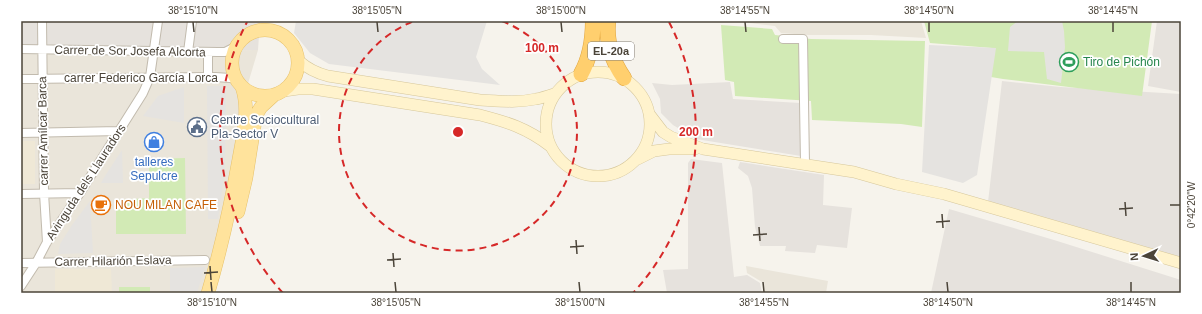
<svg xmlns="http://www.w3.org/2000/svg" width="1202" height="314" font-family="Arial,sans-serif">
  <rect width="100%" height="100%" fill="#f6f3ec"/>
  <path fill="#eae5da" d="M 733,21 L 921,21 L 926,38 L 871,35 L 808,35 L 781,33 L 775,26 Z
    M 21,48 L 155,51 L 258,50 L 244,97 L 215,255 L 204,293 L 21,293 Z
    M 746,266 L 828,281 L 826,293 L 764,293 L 762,282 L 747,273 Z"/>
  <path fill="#e6e2dd" d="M 21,21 L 260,21 L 258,50 L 155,51 L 21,48 Z
    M 1157,21 L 1181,21 L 1181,92 L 1148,86 Z
    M 1002,81 L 1061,87 L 1181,94 L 1181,259 L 988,202 Z
    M 730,82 L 733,99 L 800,103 L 801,156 L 696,139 L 673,125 L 661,113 L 660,99 L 652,83 L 672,85 Z
    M 691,159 L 722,163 L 734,277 L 747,275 L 760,283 L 762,293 L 667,293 L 663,270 L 688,269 L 688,163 Z
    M 740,162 L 824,175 L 823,205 L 852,208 L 847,248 L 817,245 L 815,253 L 785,251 L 786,246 L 760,246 L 755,227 L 752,188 L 748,176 L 738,168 Z
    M 949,209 L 1054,240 L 1181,280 L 1181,293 L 931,293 Z"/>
  <path fill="#efe8d6" d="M 21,141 L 35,141 L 35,184 L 21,184 Z
    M 55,269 L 111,269 L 112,293 L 55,293 Z"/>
  <path fill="#d2eab5" d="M 924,21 L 1152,21 L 1142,96 L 1003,79 L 991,77 L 992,48 L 930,43 Z
    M 721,25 L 772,29 L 775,35 L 811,39 L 925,41 L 922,127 L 901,124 L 812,120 L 811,101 L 735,96 L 734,82 L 725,80 Z
    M 185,158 L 186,234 L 116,234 L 116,200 L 149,198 L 149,159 Z
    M 119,287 L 150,287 L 150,293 L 119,293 Z"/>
  <path fill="#e5e3e0" d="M 296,21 L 487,21 L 476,57 L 482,69 L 500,85 L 329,64 L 310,53 L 294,33 Z
    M 1018,21 L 1062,21 L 1064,31 L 1065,47 L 1061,83 L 1047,79 L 1044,52 L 1008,51 L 1010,27 Z
    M 929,45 L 996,48 L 977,175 L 963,183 L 922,172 Z
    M 207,86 L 226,86 L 225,170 L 218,219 L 208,219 Z
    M 184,87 L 184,123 L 143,116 L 158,96 Z
    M 122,150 L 123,183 L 101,183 L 105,176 Z
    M 90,201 L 93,253 L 58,254 L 60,244 L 72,225 Z
    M 205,267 L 197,293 L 170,293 L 170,268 Z"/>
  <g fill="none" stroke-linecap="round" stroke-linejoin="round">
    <defs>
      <path id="street" d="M 42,21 L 44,193 L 47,242
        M 783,39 L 803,39 L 805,164
        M 21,49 L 218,52 L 225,52 L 237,46
        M 188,52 L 192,21
        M 208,77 L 208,53
        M 21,79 L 215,77 L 230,78 L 237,80
        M 21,133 L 119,131
        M 21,194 L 80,193
        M 21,263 L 205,260
        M 21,286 L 36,263 L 47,242 L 80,193 L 143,93 L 150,77 L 158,21"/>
      <path id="secondary" d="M 299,61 C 308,69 316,73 328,76 L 480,100 C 499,101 517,103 536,99 C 542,98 548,96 554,94
        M546 124a52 52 0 1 1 104 0a52 52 0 1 1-104 0Z
        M 284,91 L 298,89 L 313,89 L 480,115 C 507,122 527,128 550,146
        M 650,115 L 663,132 L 671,137 L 703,149 L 854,172 L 896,184 L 944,194 L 1181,263
        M 638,159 L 654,151 L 669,149 L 695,149"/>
      <path id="primary" d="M232 63a33 33 0 1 1 66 0a33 33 0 1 1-66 0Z
        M 238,212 L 246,178 L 256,115 L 261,107 L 273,96
        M 208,293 C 221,249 231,204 239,159 C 243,136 250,110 242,87"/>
      <path id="highway" d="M 608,21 C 606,42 612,61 624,78
        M 581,74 C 590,58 593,39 593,21"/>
    </defs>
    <use href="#street" stroke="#c2bbae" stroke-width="10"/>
    <use href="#secondary" stroke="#d6c79b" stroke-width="12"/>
    <use href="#primary" stroke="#e6c16a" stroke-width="14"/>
    <use href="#highway" stroke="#e0a43c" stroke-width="16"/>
    <use href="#street" stroke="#fff" stroke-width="8"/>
    <use href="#secondary" stroke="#fff3cd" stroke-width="11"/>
    <use href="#primary" stroke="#ffe39c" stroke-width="13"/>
    <use href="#highway" stroke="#ffcf6e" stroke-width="15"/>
  </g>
  <path fill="none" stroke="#4b4439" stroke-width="1.5" d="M 193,22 L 194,32M 377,22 L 378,32M 561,22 L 562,32M 745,22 L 746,32M 929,22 L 929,32M 1113,22 L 1113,32M 1125,202 L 1126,216M 1170,205 L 1180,205M 1119,209 L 1133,208M 942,214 L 943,228M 936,222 L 950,221M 759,227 L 760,241M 753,235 L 767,234M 576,240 L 577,254M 570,247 L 584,246M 393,253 L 394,267M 387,260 L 401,259M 210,266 L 211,280M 204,273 L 218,272M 211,282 L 212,292M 395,282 L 396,292M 579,282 L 580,292M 763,282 L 764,292M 947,282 L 948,292M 1131,282 L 1131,292"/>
  <g fill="none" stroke="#d62828" stroke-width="2" stroke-dasharray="7 5">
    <path d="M502 21A119 119 0 1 1 414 21"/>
    <path d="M283 293A238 238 0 0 1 247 22M669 22A238 238 0 0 1 633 293"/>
  </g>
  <defs>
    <symbol id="stadium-ring" viewBox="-11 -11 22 22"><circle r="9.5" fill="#fff" stroke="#2e9e5b" stroke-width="1.5"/><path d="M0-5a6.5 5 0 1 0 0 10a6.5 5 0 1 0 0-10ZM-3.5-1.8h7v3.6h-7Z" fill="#2e9e5b"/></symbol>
    <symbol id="civic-ring" viewBox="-11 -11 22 22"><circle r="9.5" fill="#fff" stroke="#5c6f8a" stroke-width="1.5"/><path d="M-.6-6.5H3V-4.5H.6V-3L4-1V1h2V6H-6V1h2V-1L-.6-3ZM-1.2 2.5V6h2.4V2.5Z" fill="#5c6f8a"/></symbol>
    <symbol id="shop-ring" viewBox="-11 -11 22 22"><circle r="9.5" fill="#fff" stroke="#3f7fe0" stroke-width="1.5"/><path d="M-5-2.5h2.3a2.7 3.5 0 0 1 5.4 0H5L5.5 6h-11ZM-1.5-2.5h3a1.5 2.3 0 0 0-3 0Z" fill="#3f7fe0"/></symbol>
    <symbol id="cafe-ring" viewBox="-11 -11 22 22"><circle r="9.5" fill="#fff" stroke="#e8710a" stroke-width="1.5"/><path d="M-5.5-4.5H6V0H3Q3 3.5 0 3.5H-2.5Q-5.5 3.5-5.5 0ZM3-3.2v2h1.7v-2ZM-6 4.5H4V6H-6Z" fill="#e8710a"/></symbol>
  </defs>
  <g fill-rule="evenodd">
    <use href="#stadium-ring" x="1058" y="51" width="22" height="22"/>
    <use href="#civic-ring" x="186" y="116" width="22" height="22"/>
    <use href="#shop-ring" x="143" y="131" width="22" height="22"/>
    <use href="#cafe-ring" x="90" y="194" width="22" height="22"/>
  </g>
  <g text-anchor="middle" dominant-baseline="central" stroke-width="3.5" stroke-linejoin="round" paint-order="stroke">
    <rect fill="#fff" stroke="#817c74" stroke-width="1" x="588" y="42" width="46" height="18" rx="3"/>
    <g font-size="11" font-weight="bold" fill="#4b4439">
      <text x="611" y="51">EL-20a</text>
    </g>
    <g font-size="12" fill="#4b4439" stroke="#fff">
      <text transform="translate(130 51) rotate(1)">Carrer de Sor Josefa Alcorta</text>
      <text x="141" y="78">carrer Federico García Lorca</text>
      <text transform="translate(43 131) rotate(-91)">carrer Amílcar Barca</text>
      <text transform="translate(86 182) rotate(-57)">Avinguda dels Llauradors</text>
      <text transform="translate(113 261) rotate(-1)">Carrer Hilarión Eslava</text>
    </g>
    <g font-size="12" fill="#27864d" stroke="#fff" text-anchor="start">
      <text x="1083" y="62">Tiro de Pichón</text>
    </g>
    <g font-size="12" fill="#4e5e75" stroke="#fff" text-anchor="start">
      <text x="211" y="120">Centre Sociocultural<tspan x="211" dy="14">Pla-Sector V</tspan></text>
    </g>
    <g font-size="12" fill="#366cbe" stroke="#fff">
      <text x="154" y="162">talleres<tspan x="154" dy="14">Sepulcre</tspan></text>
    </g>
    <g font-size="12" fill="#c56008" stroke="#fff" text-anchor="start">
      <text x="115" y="205">NOU MILAN CAFE</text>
    </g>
  </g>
  <circle cx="458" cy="132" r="6" fill="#d62828" stroke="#fff" stroke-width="2"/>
  <g font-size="12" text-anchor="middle" font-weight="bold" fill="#d62828" stroke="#fff" stroke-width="3.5" stroke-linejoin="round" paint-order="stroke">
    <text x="542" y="52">100 m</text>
    <text x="696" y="136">200 m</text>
  </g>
  <rect width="1202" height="314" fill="none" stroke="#ffffff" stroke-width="44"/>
  <g transform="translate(1144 256) rotate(266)" stroke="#ffffff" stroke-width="3" paint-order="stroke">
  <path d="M0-3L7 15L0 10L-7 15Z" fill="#4b4439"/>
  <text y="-6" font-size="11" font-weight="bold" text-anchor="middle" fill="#4b4439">N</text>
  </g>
  <rect x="22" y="22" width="1158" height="270" fill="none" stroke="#4b4439" stroke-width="1.5"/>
  <g font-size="10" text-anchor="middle" fill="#4b4439">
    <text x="193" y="14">38°15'10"N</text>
    <text x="377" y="14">38°15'05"N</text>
    <text x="561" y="14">38°15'00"N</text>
    <text x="745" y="14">38°14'55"N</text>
    <text x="929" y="14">38°14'50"N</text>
    <text x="1113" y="14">38°14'45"N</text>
    <text transform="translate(1191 205) rotate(-90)" y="4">0°42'20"W</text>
    <text x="212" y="306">38°15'10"N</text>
    <text x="396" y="306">38°15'05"N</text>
    <text x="580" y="306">38°15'00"N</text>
    <text x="764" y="306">38°14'55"N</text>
    <text x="948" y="306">38°14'50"N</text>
    <text x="1131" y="306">38°14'45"N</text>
  </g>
</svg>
